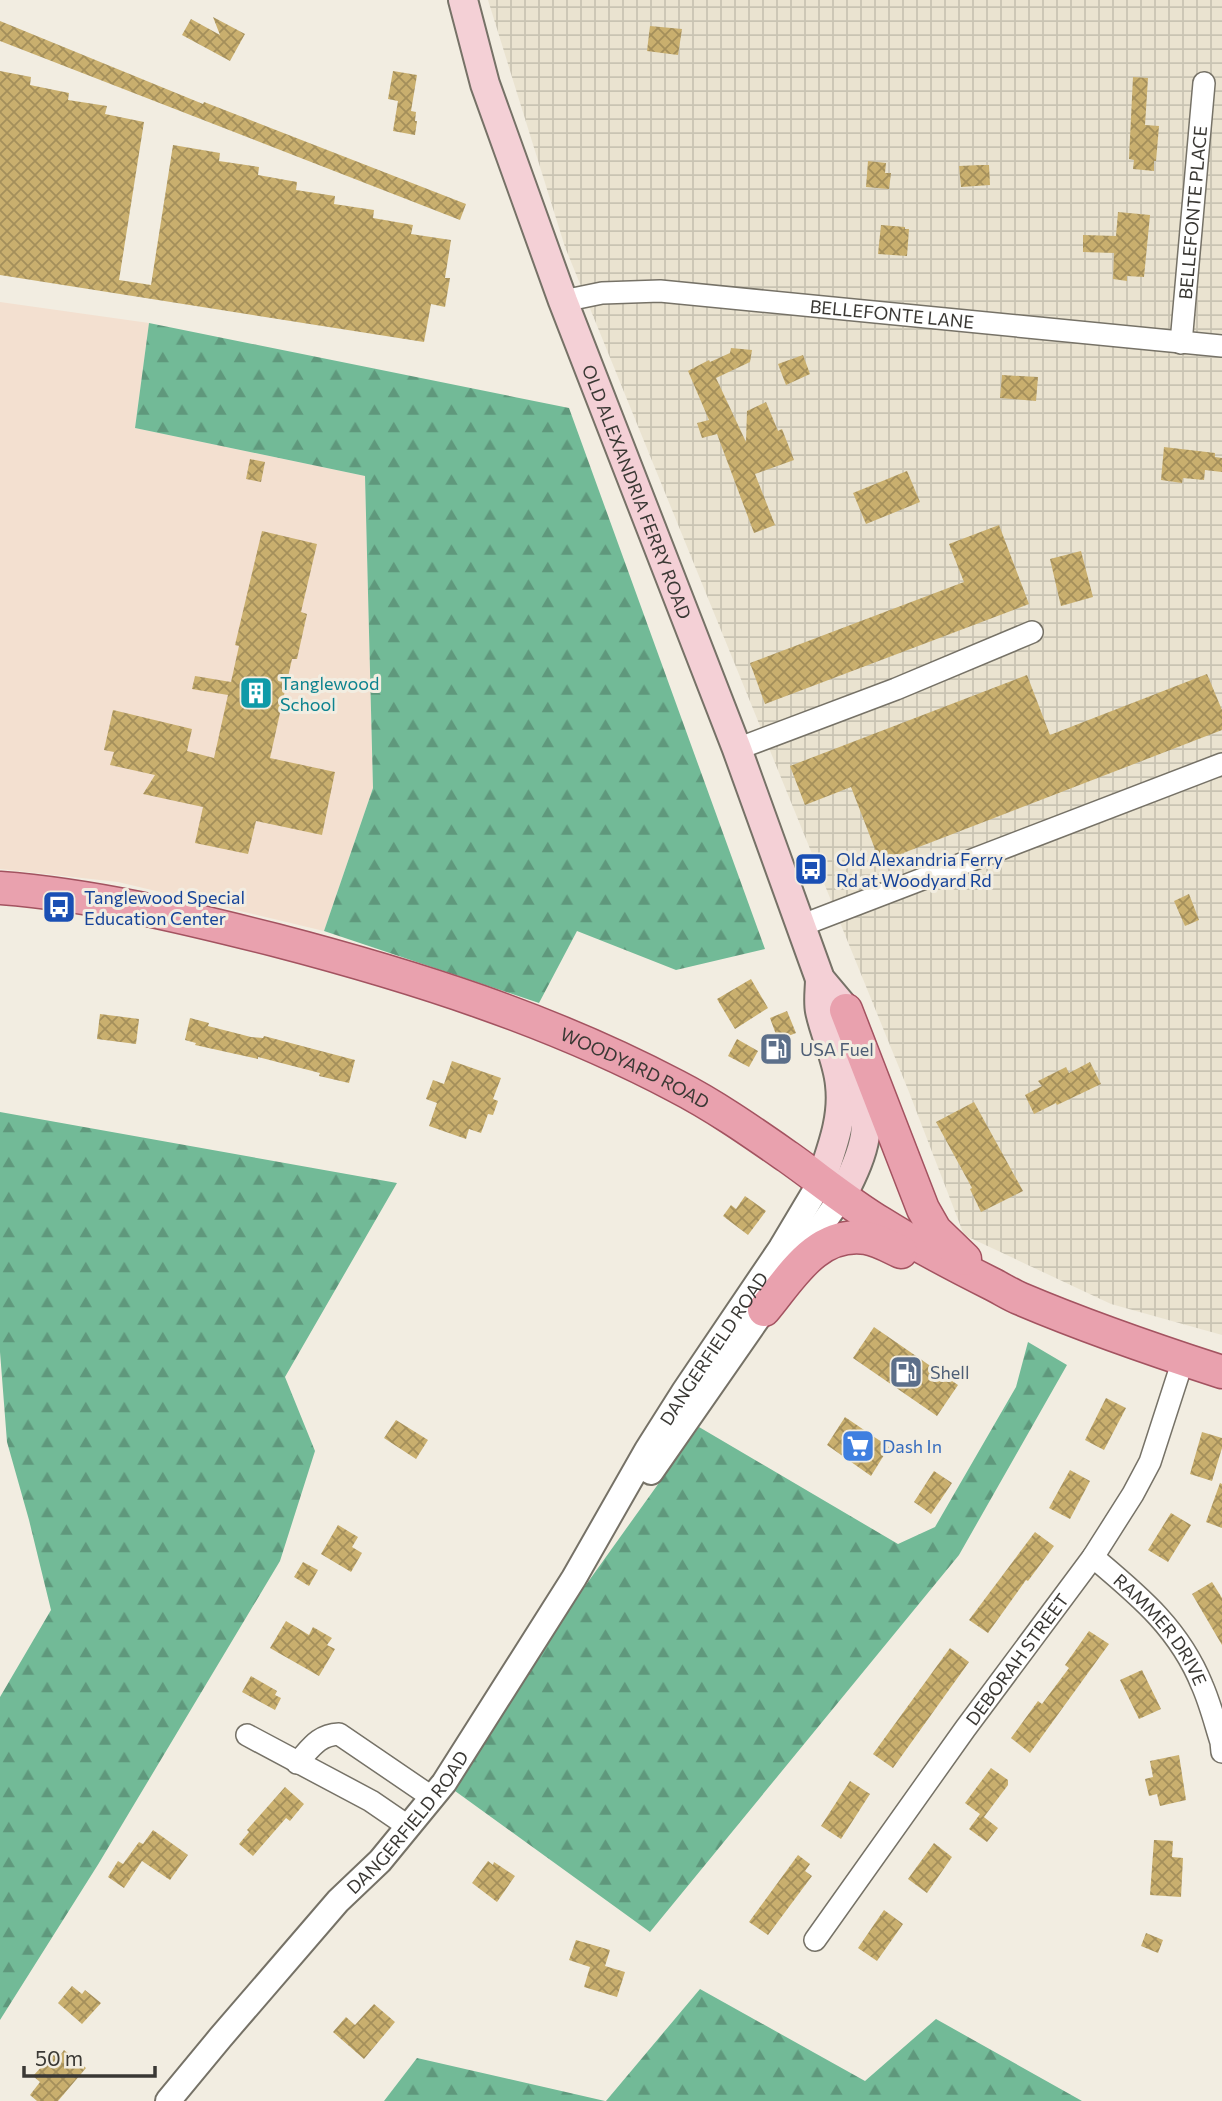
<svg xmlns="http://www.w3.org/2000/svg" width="1222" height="2101" font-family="Commissioner,sans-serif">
  <defs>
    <pattern id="industrial-grid" width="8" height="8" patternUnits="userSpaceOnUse" patternTransform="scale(1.75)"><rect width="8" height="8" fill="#eae3d0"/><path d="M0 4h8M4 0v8" fill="none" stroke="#c9c4b3"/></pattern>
    <pattern id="forest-firs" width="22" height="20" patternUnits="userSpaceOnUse" patternTransform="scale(1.75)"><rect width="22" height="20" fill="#72ba97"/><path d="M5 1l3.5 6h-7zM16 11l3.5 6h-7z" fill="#5f987c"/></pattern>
    <pattern id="building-cross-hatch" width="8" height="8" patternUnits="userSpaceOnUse" patternTransform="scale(1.75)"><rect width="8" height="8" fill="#c9af6e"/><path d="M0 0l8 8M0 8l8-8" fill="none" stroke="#a48f5b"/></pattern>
  </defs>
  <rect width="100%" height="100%" fill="#f2ede1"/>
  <path fill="url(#industrial-grid)" d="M 488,0 L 1222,0 L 1222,1335 L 1111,1304 L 964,1235 L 909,1092 L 565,247 Z"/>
  <path fill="#f3e0d0" d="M 0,302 L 149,323 L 135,428 L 365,476 L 373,788 L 324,931 L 118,882 L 0,869 Z"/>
  <path fill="url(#forest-firs)" d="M 149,323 L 569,408 L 765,949 L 676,970 L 577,931 L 539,1003 L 324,931 L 373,788 L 365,476 L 135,428 Z
    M 0,1112 L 397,1183 L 285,1377 L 315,1451 L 280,1561 L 99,1863 L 0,2020 L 0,1697 L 51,1610 L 29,1520 L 7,1442 L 0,1352 Z
    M 1028,1342 L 1067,1365 L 959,1555 L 650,1932 L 444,1783 L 699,1427 L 898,1544 L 935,1527 L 1016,1387 Z
    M 700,1989 L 865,2081 L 936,2019 L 1082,2101 L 606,2101 Z
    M 417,2058 L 605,2101 L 384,2101 Z"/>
  <path fill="url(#building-cross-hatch)" d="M 213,17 L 245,34 L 230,61 L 182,35 L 191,19 L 220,35 Z
    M 0,21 L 203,104 L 204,102 L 466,204 L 460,220 L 0,41 Z
    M 650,26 L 682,29 L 678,55 L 647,51 Z
    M 0,71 L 31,77 L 30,85 L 69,93 L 68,100 L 107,106 L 105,114 L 144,122 L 119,280 L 151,285 L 173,145 L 220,153 L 219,161 L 259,167 L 258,175 L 297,182 L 296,190 L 335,196 L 334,204 L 374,210 L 373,218 L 413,225 L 411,234 L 451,240 L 445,278 L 450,278 L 445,307 L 431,304 L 424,342 L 0,275 Z
    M 393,71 L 417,75 L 411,111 L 416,112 L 415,121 L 417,121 L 415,135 L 393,131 L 398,101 L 388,99 Z
    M 1133,77 L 1148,78 L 1145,125 L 1159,126 L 1156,161 L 1154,161 L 1154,171 L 1133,169 L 1134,160 L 1129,159 Z
    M 868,161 L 886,163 L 885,173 L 891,173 L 889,189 L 866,187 Z
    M 981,165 L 989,165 L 990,185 L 961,187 L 959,166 Z
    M 1118,212 L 1150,215 L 1144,277 L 1127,276 L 1127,281 L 1113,279 L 1114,253 L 1083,252 L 1083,235 L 1116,236 Z
    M 881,225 L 905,227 L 905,229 L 909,229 L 907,256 L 878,254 Z
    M 731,348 L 752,350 L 750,362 L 716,378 L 746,442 L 747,411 L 766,402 L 778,431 L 782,429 L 794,460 L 755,474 L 775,525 L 754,533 L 717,434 L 702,438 L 697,423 L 709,420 L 688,371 L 709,360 L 710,362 L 730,353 Z
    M 803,355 L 810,374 L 786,385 L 778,364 Z
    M 1002,375 L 1038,377 L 1036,401 L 1000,398 Z
    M 1164,447 L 1215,453 L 1215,457 L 1222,458 L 1222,472 L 1205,470 L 1204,480 L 1183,478 L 1182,483 L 1161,480 Z
    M 250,459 L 265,462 L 261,482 L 246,479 Z
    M 907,471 L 920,502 L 866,524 L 853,493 Z
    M 999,525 L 1029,604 L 765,704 L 750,663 L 964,582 L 949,544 Z
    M 262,531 L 317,544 L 301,612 L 307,614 L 297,659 L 292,659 L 270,758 L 335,772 L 322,835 L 256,821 L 248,854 L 195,843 L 203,807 L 143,794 L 155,775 L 110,765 L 114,752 L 104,750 L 113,710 L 192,729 L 187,751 L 214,758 L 228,695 L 192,689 L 195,676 L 231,682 L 239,646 L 235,645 Z
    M 1081,551 L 1093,597 L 1061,606 L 1050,559 Z
    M 1207,674 L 1222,710 L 1222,730 L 880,862 L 851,787 L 805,805 L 790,766 L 1027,675 L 1050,735 Z
    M 1189,894 L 1199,920 L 1185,926 L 1174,901 Z
    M 751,979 L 768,1008 L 735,1029 L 717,999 Z
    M 787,1011 L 796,1033 L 778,1040 L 770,1018 Z
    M 100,1014 L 139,1019 L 136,1044 L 97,1039 Z
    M 190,1018 L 209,1023 L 208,1026 L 251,1037 L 263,1038 L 264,1036 L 355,1060 L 349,1083 L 319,1076 L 320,1073 L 258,1057 L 258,1059 L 195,1045 L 196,1043 L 185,1040 Z
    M 737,1039 L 758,1051 L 749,1067 L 728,1056 Z
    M 452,1061 L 501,1078 L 493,1099 L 498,1101 L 493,1115 L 488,1114 L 481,1133 L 469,1129 L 466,1139 L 429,1126 L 437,1103 L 426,1099 L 433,1080 L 444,1084 Z
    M 1090,1062 L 1101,1084 L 1057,1105 L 1056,1103 L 1034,1114 L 1025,1095 L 1042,1086 L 1038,1081 L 1066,1067 L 1069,1073 Z
    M 974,1102 L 1023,1191 L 981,1212 L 970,1189 L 972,1188 L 936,1122 Z
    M 745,1196 L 766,1211 L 748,1235 L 723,1216 L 731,1205 L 736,1209 Z
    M 874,1327 L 958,1385 L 937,1416 L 853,1358 Z
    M 1106,1398 L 1126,1408 L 1104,1450 L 1085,1440 Z
    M 845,1417 L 889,1447 L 871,1476 L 827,1445 Z
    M 396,1420 L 428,1440 L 416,1459 L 384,1438 Z
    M 1202,1432 L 1222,1438 L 1222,1448 L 1212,1481 L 1190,1474 Z
    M 1070,1470 L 1090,1481 L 1070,1519 L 1049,1508 Z
    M 934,1471 L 952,1483 L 931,1514 L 914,1502 Z
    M 1220,1483 L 1222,1484 L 1222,1528 L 1206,1522 Z
    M 1171,1513 L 1191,1525 L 1168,1562 L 1148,1550 Z
    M 338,1525 L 358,1537 L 352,1547 L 362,1553 L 351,1572 L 321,1554 Z
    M 1035,1532 L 1054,1546 L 1028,1581 L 1026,1580 L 988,1633 L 969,1620 Z
    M 303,1562 L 318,1570 L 309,1586 L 294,1577 Z
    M 1212,1582 L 1222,1598 L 1222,1645 L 1192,1594 Z
    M 286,1621 L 309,1635 L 313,1627 L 332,1638 L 327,1645 L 335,1649 L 319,1676 L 270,1648 Z
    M 1089,1631 L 1109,1644 L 1030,1753 L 1011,1738 L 1038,1701 L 1042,1704 L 1069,1668 L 1065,1665 Z
    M 950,1648 L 969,1662 L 893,1768 L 873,1754 Z
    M 1142,1670 L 1161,1709 L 1139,1719 L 1120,1680 Z
    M 251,1676 L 277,1691 L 275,1695 L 281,1698 L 275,1710 L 242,1692 Z
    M 1179,1755 L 1186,1800 L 1160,1806 L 1157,1794 L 1149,1796 L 1145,1779 L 1153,1777 L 1150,1761 Z
    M 991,1768 L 1008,1780 L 1008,1785 L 984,1817 L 965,1803 Z
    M 850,1781 L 870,1794 L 841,1839 L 821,1826 Z
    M 285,1787 L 304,1804 L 290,1821 L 286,1818 L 253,1856 L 239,1844 L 249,1832 L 247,1830 Z
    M 980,1814 L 998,1828 L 987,1842 L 969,1829 Z
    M 153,1830 L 188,1855 L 170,1880 L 142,1861 L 124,1888 L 108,1877 L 118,1861 L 123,1864 L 139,1842 L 143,1844 Z
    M 1154,1840 L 1173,1841 L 1172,1857 L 1183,1858 L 1181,1897 L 1150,1895 Z
    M 934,1843 L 952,1857 L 927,1893 L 908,1879 Z
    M 798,1855 L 810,1864 L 805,1871 L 812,1876 L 768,1935 L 749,1922 Z
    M 488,1861 L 493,1865 L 494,1862 L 515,1876 L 497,1902 L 472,1883 Z
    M 884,1910 L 903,1924 L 877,1961 L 858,1948 Z
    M 1146,1933 L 1163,1940 L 1158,1953 L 1141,1946 Z
    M 576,1940 L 610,1950 L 605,1966 L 625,1972 L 617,1997 L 584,1987 L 590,1967 L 569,1960 Z
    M 72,1986 L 82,1994 L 85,1990 L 101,2003 L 82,2024 L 58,2003 Z
    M 374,2004 L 395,2022 L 364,2059 L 333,2032 L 346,2017 L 355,2025 Z
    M 64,2050 L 86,2068 L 58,2101 L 37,2101 L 30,2095 L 40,2082 L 33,2076 L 54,2053 L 59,2057 Z"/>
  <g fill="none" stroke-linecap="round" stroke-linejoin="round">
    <defs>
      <g id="minor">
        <path id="s1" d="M 563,301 L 602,293 L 660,291 L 1222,346"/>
        <path id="s2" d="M 1181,343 L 1204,83"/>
        <path d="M 737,749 L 896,689 L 1032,632"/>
        <path d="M 800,926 L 1222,764"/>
        <path id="s3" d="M 1093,1557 C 1138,1595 1179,1628 1202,1685 C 1210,1703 1215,1723 1221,1742 L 1222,1752"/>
        <path d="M 247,1735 L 371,1801 L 409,1827"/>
        <path d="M 297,1763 C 311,1748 318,1735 339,1734 L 433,1798"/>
        <path id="s4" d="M 815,1940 L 965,1729 L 1093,1557 L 1133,1494 L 1150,1462 L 1183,1360"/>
      </g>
      <g id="tertiary">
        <path d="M 798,1259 L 842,1196"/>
        <path d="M 651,1472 L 774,1295"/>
        <path id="s5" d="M 168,2101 L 220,2038 L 338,1901 L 380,1861 L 444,1783 L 574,1578 L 647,1450 L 685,1390 L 781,1248 L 821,1181"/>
      </g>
      <g id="secondary">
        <path id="s6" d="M 463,0 L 485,84 L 563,301 L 737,749 L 820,979 L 846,1010 L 851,1032"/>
        <path d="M 820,979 C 820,989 818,1001 820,1011 C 825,1036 838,1060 840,1085 C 844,1119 831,1150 821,1181"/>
        <path d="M 842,1196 C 867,1147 872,1127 860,1072"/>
      </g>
      <g id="primary">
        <path id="s7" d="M 0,888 C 93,895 184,917 275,940 C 413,976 549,1019 676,1086 C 715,1106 752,1132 788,1157 C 819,1179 848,1203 881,1223 C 916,1245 954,1265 992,1284 C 1002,1289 1011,1295 1021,1299 C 1087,1327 1154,1350 1222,1372"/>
        <path d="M 846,1010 L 923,1209 L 935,1230 L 965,1259"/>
        <path d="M 764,1310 C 791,1278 816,1231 866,1238 C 878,1240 890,1247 901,1252"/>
      </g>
    </defs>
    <use href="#minor" stroke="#767267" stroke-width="24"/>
    <use href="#tertiary" stroke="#767267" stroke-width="28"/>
    <use href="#secondary" stroke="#767267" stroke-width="32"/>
    <use href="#primary" stroke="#a35360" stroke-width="35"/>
    <use href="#minor" stroke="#fff" stroke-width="21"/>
    <use href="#tertiary" stroke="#fff" stroke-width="24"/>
    <use href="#secondary" stroke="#f4d0d6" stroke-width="28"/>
    <use href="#primary" stroke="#e9a1ae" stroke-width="32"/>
  </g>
  <defs>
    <symbol id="building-square" viewBox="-11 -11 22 22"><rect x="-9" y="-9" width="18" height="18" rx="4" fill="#0f9aa8" stroke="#f2ede1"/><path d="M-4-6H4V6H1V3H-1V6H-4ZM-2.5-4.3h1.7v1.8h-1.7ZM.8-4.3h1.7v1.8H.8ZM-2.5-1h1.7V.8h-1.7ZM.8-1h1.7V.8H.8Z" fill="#fff"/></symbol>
    <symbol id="bus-square" viewBox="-11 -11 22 22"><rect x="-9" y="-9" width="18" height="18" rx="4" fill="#1a4fb4" stroke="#f2ede1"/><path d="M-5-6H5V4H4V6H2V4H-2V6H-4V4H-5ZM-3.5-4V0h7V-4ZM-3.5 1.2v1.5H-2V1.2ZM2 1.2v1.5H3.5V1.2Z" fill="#fff"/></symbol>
    <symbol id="fuel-square" viewBox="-11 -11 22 22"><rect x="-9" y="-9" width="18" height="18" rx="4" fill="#5c6f8a" stroke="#f2ede1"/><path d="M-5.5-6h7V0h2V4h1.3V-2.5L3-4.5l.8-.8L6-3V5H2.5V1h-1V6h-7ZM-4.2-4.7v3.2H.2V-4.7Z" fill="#fff"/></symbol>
    <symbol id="supermarket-square" viewBox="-11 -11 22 22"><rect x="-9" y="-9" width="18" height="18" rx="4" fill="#3f7fe0" stroke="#f2ede1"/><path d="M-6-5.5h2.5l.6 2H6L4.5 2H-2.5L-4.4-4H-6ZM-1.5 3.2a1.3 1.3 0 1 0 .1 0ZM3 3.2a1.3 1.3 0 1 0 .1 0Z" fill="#fff"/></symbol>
  </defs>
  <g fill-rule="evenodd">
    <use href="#building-square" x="237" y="674" width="38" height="38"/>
    <use href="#bus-square" x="792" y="850" width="38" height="38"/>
    <use href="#bus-square" x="40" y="888" width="38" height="38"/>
    <use href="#fuel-square" x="757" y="1030" width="38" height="38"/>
    <use href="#fuel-square" x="887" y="1353" width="38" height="38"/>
    <use href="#supermarket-square" x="839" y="1427" width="38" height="38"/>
  </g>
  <g text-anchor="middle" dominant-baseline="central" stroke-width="6" stroke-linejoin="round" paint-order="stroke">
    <g font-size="18" fill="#3a3834" stroke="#f2ede1">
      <text stroke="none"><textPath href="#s2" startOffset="131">BELLEFONTE PLACE</textPath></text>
      <text stroke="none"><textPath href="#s1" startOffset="331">BELLEFONTE LANE</textPath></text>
      <text stroke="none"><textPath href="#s6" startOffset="522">OLD ALEXANDRIA FERRY ROAD</textPath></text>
      <text stroke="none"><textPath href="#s7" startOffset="663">WOODYARD ROAD</textPath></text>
      <text stroke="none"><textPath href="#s5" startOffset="933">DANGERFIELD ROAD</textPath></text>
      <text stroke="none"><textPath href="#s3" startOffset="100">RAMMER DRIVE</textPath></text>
      <text stroke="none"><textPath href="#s4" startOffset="346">DEBORAH STREET</textPath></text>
      <text stroke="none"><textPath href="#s5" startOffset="368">DANGERFIELD ROAD</textPath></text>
    </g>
    <g font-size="18" fill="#0d838f" stroke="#f2ede1" text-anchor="start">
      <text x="280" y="683">Tanglewood<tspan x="280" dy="21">School</tspan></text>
    </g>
    <g font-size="18" fill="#164399" stroke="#f2ede1" text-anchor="start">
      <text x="836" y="859">Old Alexandria Ferry<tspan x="836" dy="21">Rd at Woodyard Rd</tspan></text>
      <text x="84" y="897">Tanglewood Special<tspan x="84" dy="21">Education Center</tspan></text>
    </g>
    <g font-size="18" fill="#4e5e75" stroke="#f2ede1" text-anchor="start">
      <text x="800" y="1049">USA Fuel</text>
      <text x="930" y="1372">Shell</text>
    </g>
    <g font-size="18" fill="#366cbe" stroke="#f2ede1" text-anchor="start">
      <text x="882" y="1446">Dash In</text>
    </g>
  </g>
  <path d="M24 2066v10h131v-10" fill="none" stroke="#3a3834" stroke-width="3.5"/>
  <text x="35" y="2066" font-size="21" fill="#3a3834" stroke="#f2ede1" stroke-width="5" paint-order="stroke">50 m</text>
</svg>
